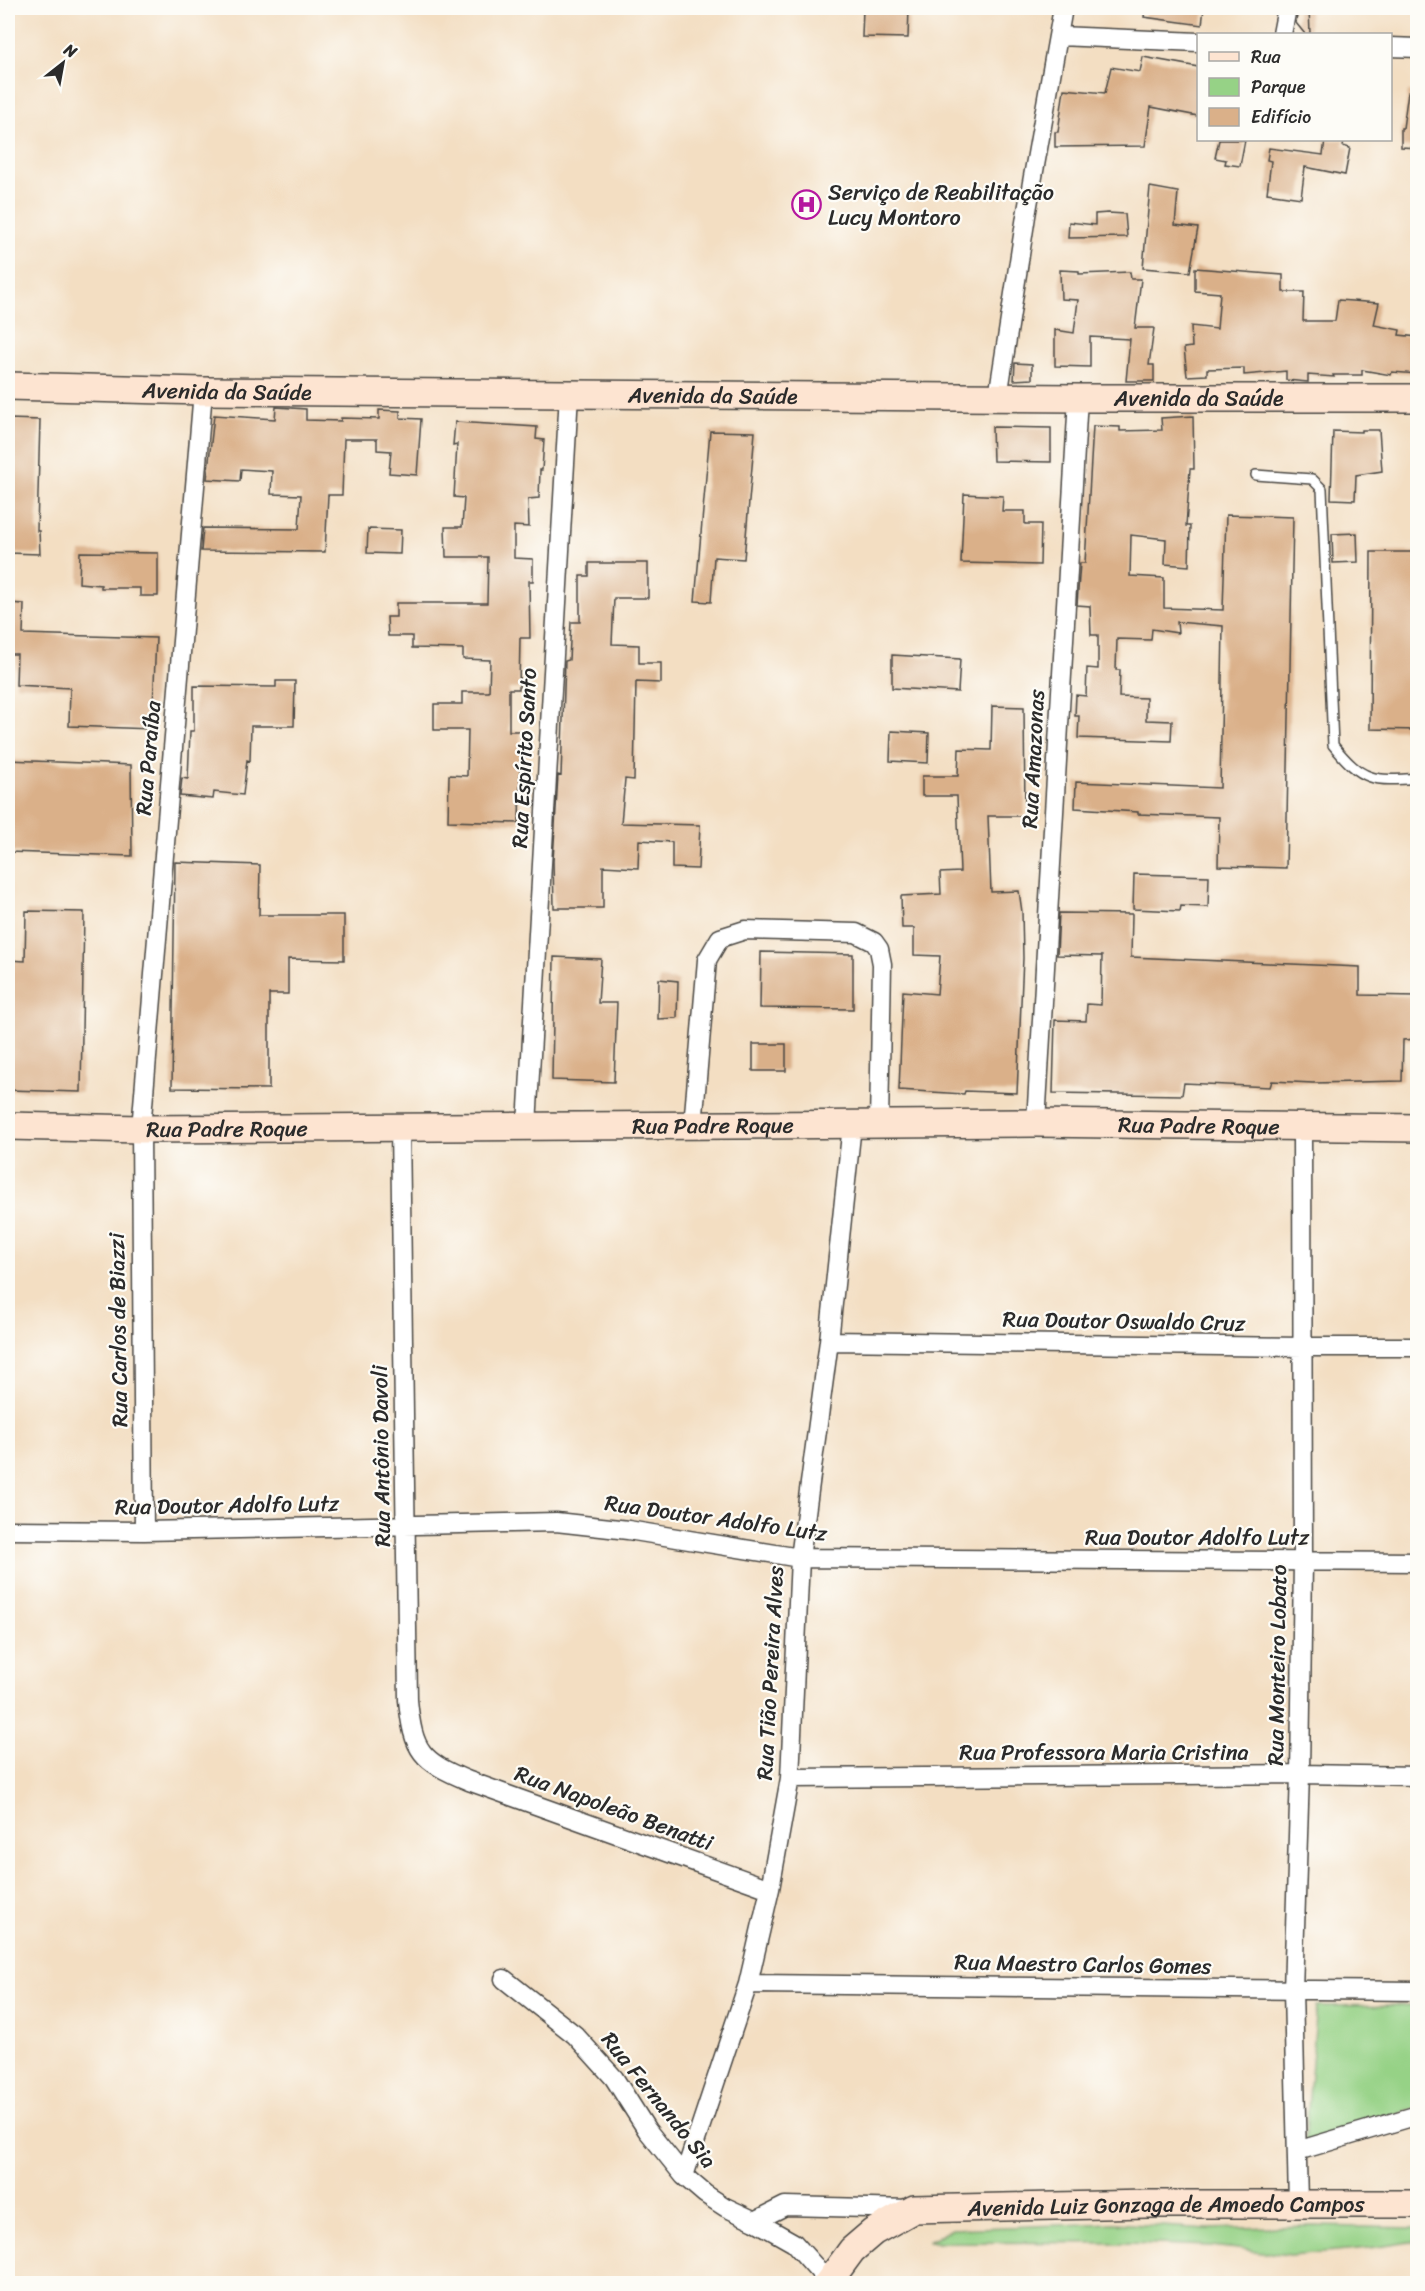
<svg xmlns="http://www.w3.org/2000/svg" width="1425" height="2291" font-family="Sriracha,sans-serif">
  <rect width="100%" height="100%" fill="#fdfcf7"/>
  <filter id="ink" filterUnits="userSpaceOnUse"><feTurbulence type="fractalNoise" baseFrequency=".0167" numOctaves="2"/><feDisplacementMap in="SourceGraphic" scale="12" xChannelSelector="R" yChannelSelector="G"/><feConvolveMatrix kernelMatrix="1 2 1 2 8 2 1 2 1" color-interpolation-filters="sRGB"/></filter>
  <filter id="wash" filterUnits="userSpaceOnUse"><feTurbulence type="fractalNoise" baseFrequency=".008" numOctaves="4" result="noise"/><feDisplacementMap in="SourceGraphic" scale="24" xChannelSelector="R" yChannelSelector="G"/><feGaussianBlur stdDeviation="1.35" result="paint"/><feColorMatrix in="noise" values="0 0 0 0 0 0 0 0 0 0 0 0 0 0 0 0 0 1.4 0 .05"/><feComposite in="paint" operator="in"/></filter>
  <g filter="url(#wash)">
    <rect width="100%" height="100%" fill="#f3dec2"/>
    <path fill="#96d286" stroke="#607e58" stroke-width="1.5" d="M 1417,2005 L 1417,2108 L 1305,2143 L 1317,2006 Z
      M 1114,2223 L 1208,2229 L 1310,2226 L 1417,2228 L 1417,2241 L 1369,2248 L 1290,2255 L 1211,2246 L 1128,2243 L 928,2242 L 952,2229 Z"/>
    <g id="blocks">
      <path fill="#dab089" d="M 863,8 L 909,8 L 908,38 L 862,37 Z
        M 1145,8 L 1204,8 L 1202,25 L 1144,17 Z
        M 1298,8 L 1309,8 L 1310,34 L 1305,34 L 1296,23 Z
        M 1143,57 L 1198,67 L 1198,116 L 1151,107 L 1145,146 L 1055,147 L 1055,132 L 1058,132 L 1064,89 L 1105,93 L 1111,67 L 1140,72 Z
        M 1408,92 L 1418,93 L 1418,148 L 1401,147 L 1401,128 L 1403,128 Z
        M 1219,140 L 1245,140 L 1240,166 L 1225,164 L 1226,160 L 1215,158 Z
        M 1325,140 L 1344,140 L 1343,146 L 1350,148 L 1345,175 L 1305,167 L 1301,198 L 1267,193 L 1271,161 L 1267,160 L 1269,148 L 1323,155 Z
        M 1150,187 L 1178,192 L 1175,225 L 1198,228 L 1190,272 L 1143,268 Z
        M 1108,213 L 1125,214 L 1127,237 L 1068,238 L 1069,222 L 1095,225 L 1095,214 Z
        M 1195,268 L 1283,275 L 1283,292 L 1304,292 L 1303,321 L 1335,321 L 1338,300 L 1379,303 L 1374,325 L 1400,330 L 1399,335 L 1418,337 L 1418,374 L 1392,372 L 1391,375 L 1362,370 L 1362,375 L 1333,375 L 1334,377 L 1308,375 L 1308,382 L 1286,380 L 1286,371 L 1244,375 L 1244,368 L 1207,369 L 1207,375 L 1187,376 L 1184,348 L 1192,347 L 1191,326 L 1217,329 L 1220,293 L 1195,291 Z
        M 1060,270 L 1079,271 L 1079,274 L 1130,272 L 1131,279 L 1141,279 L 1135,328 L 1154,328 L 1149,365 L 1154,365 L 1154,381 L 1126,381 L 1130,339 L 1090,337 L 1090,367 L 1055,366 L 1055,330 L 1074,333 L 1078,300 L 1061,299 Z
        M 1015,363 L 1032,364 L 1032,379 L 1014,380 Z
        M 276,407 L 306,409 L 306,420 L 341,421 L 341,418 L 379,419 L 379,410 L 400,411 L 400,418 L 421,419 L 417,475 L 389,473 L 391,451 L 377,450 L 377,439 L 344,439 L 342,495 L 328,495 L 325,552 L 201,551 L 203,528 L 299,529 L 301,495 L 271,494 L 272,471 L 241,469 L 240,481 L 207,479 L 214,415 L 275,419 Z
        M 1193,416 L 1194,469 L 1190,469 L 1186,526 L 1190,526 L 1189,566 L 1165,564 L 1166,539 L 1131,535 L 1130,576 L 1164,578 L 1164,608 L 1223,610 L 1226,515 L 1293,517 L 1286,868 L 1218,866 L 1219,817 L 1138,814 L 1138,812 L 1075,808 L 1076,782 L 1220,788 L 1223,626 L 1177,622 L 1178,633 L 1152,629 L 1151,640 L 1117,639 L 1116,670 L 1120,670 L 1119,697 L 1146,698 L 1146,720 L 1172,721 L 1171,741 L 1078,738 L 1079,716 L 1075,716 L 1076,695 L 1086,696 L 1087,668 L 1098,669 L 1098,635 L 1091,635 L 1090,606 L 1077,605 L 1080,563 L 1085,563 L 1093,426 L 1120,427 L 1120,431 L 1162,430 L 1161,418 Z
        M 8,419 L 40,420 L 37,531 L 39,531 L 40,554 L 8,553 Z
        M 455,422 L 537,427 L 536,439 L 544,440 L 542,470 L 540,470 L 539,498 L 528,499 L 529,527 L 514,526 L 514,558 L 533,559 L 533,581 L 529,581 L 530,638 L 520,638 L 519,689 L 509,689 L 509,731 L 521,731 L 519,823 L 448,821 L 449,775 L 467,776 L 468,730 L 434,730 L 434,704 L 462,704 L 462,692 L 489,692 L 490,660 L 463,659 L 463,649 L 412,648 L 412,636 L 388,636 L 387,617 L 396,617 L 396,603 L 487,603 L 488,557 L 446,557 L 445,527 L 462,527 L 464,498 L 454,497 L 457,444 L 453,445 Z
        M 992,427 L 1051,428 L 1051,462 L 993,461 Z
        M 1362,430 L 1379,430 L 1382,471 L 1356,475 L 1355,500 L 1331,499 L 1333,431 L 1362,432 Z
        M 710,431 L 755,432 L 744,559 L 714,557 L 711,602 L 695,601 Z
        M 964,494 L 1003,496 L 1002,511 L 1025,511 L 1025,524 L 1041,524 L 1040,565 L 961,563 Z
        M 368,529 L 401,530 L 400,554 L 367,553 Z
        M 1357,533 L 1358,562 L 1333,563 L 1332,534 Z
        M 80,552 L 158,553 L 158,596 L 140,596 L 140,588 L 101,588 L 101,585 L 79,583 Z
        M 1371,552 L 1418,552 L 1418,730 L 1370,729 Z
        M 589,563 L 648,563 L 648,598 L 614,598 L 612,644 L 639,645 L 639,663 L 661,663 L 661,683 L 636,682 L 634,780 L 625,779 L 621,823 L 700,825 L 698,869 L 672,868 L 672,842 L 639,840 L 638,868 L 603,866 L 603,908 L 554,908 L 553,861 L 558,775 L 561,776 L 565,661 L 569,660 L 571,622 L 580,622 L 580,576 L 589,576 Z
        M 8,603 L 24,604 L 23,634 L 156,638 L 152,729 L 69,726 L 70,688 L 16,685 L 17,654 L 8,654 Z
        M 892,655 L 960,659 L 958,692 L 892,688 Z
        M 276,681 L 295,681 L 294,726 L 251,726 L 250,761 L 247,760 L 243,795 L 214,792 L 213,799 L 180,796 L 182,778 L 188,779 L 190,731 L 194,731 L 194,686 L 276,687 Z
        M 992,706 L 1024,707 L 1025,816 L 988,816 L 991,892 L 1019,891 L 1022,912 L 1023,958 L 1017,1093 L 965,1091 L 964,1094 L 899,1090 L 903,991 L 937,994 L 940,956 L 914,955 L 914,928 L 902,928 L 901,896 L 941,894 L 940,873 L 960,872 L 957,796 L 922,796 L 922,776 L 958,776 L 959,749 L 991,750 Z
        M 891,731 L 929,733 L 928,763 L 890,761 Z
        M 8,760 L 131,765 L 132,856 L 8,852 Z
        M 175,862 L 260,865 L 259,915 L 344,915 L 344,960 L 288,959 L 288,994 L 269,994 L 269,1089 L 172,1088 Z
        M 1134,874 L 1209,876 L 1208,907 L 1181,906 L 1180,911 L 1133,909 Z
        M 26,911 L 84,912 L 81,1092 L 8,1090 L 8,960 L 25,961 Z
        M 1059,913 L 1132,914 L 1131,957 L 1360,967 L 1360,995 L 1418,996 L 1418,1039 L 1403,1040 L 1402,1081 L 1313,1083 L 1272,1081 L 1270,1087 L 1184,1083 L 1182,1095 L 1053,1093 L 1055,1020 L 1086,1021 L 1087,1004 L 1101,1005 L 1102,956 L 1057,955 Z
        M 761,952 L 853,954 L 853,1009 L 760,1008 Z
        M 554,957 L 601,959 L 598,1003 L 617,1003 L 614,1082 L 552,1080 Z
        M 659,979 L 678,981 L 677,1018 L 658,1019 Z
        M 753,1044 L 786,1044 L 786,1071 L 753,1071 Z"/>
    </g>
  </g>
  <g filter="url(#ink)">
    <use href="#blocks" fill-opacity="0" stroke="#494642" stroke-width="1.5"/>
    <g fill="none" stroke-linecap="round" stroke-linejoin="round">
      <defs>
        <path id="lane" d="M 1256,475 L 1312,479 L 1322,489 L 1333,745 C 1362,781 1373,782 1418,778"/>
        <path id="street" d="M 1282,34 L 1287,8
          M 1059,36 L 1198,42
          M 1390,47 L 1418,48
          M 998,397 L 1026,216 L 1063,8
          M 1036,1123 L 1078,398
          M 527,1125 L 569,394
          M 693,1126 L 707,960 L 720,938 L 745,930 L 856,933 L 874,942 L 879,949 L 882,964 L 879,1124
          M 400,1128 L 408,1700 C 413,1752 421,1761 469,1781 L 770,1889
          M 829,1341 L 1303,1347 L 1418,1347
          M 8,1530 L 144,1531 L 556,1522 L 628,1530 L 800,1558 L 1418,1562
          M 144,1531 L 141,1129 L 203,391
          M 790,1778 L 1300,1774 L 1418,1776
          M 504,1979 L 575,2035 L 614,2078 L 647,2130 L 684,2176 L 705,2194 L 725,2207 L 755,2221 L 794,2243 L 828,2281
          M 748,1984 L 1418,1991
          M 1297,2151 L 1418,2115
          M 684,2176 L 748,1984 L 770,1889 L 790,1778 L 800,1558 L 829,1341 L 852,1125
          M 1298,2203 L 1293,1990 L 1300,1774 L 1303,1562 L 1302,1128
          M 755,2221 L 785,2206 L 911,2209"/>
        <g id="secondary">
          <path id="s1" d="M 8,386 L 203,391 L 1078,398 L 1418,398"/>
          <path id="s2" d="M 8,1126 L 141,1129 L 1036,1123 L 1418,1128"/>
          <path id="s3" d="M 827,2284 L 852,2250 L 873,2232 L 914,2209 L 1147,2204 L 1418,2204"/>
        </g>
      </defs>
      <use href="#lane" stroke="#494642" stroke-width="12"/>
      <use href="#street" stroke="#494642" stroke-width="21"/>
      <use href="#secondary" stroke="#494642" stroke-width="30"/>
      <use href="#lane" stroke="#fff" stroke-width="9"/>
      <use href="#street" stroke="#fff" stroke-width="18"/>
      <use href="#secondary" stroke="#fde4d1" stroke-width="27"/>
    </g>
  </g>
  <defs>
    <symbol id="hospital-ring" viewBox="-11 -11 22 22"><circle r="9.5" fill="#fdfcf7" stroke="#b5179e" stroke-width="1.5"/><path d="M-5-5h3v3.5h4V-5h3V5h-3V1.5h-4V5h-3Z" fill="#b5179e"/></symbol>
  </defs>
  <g fill-rule="evenodd">
    <use href="#hospital-ring" x="790" y="188" width="33" height="33"/>
  </g>
  <g text-anchor="middle" dominant-baseline="central" stroke-width="4.5" stroke-linejoin="round" paint-order="stroke">
    <g font-size="22" fill="#2b2b2b" stroke="#fdfcf7" text-anchor="start">
      <text x="828" y="192">Serviço de Reabilitação<tspan x="828" dy="25">Lucy Montoro</tspan></text>
    </g>
    <g font-size="22" fill="#2b2b2b" stroke="#fdfcf7">
      <text stroke="none"><textPath href="#s1" startOffset="219">Avenida da Saúde</textPath></text>
      <text stroke="none"><textPath href="#s1" startOffset="705">Avenida da Saúde</textPath></text>
      <text stroke="none"><textPath href="#s1" startOffset="1191">Avenida da Saúde</textPath></text>
      <text transform="translate(148 758) rotate(-85)">Rua Paraíba</text>
      <text transform="translate(524 758) rotate(-87)">Rua Espírito Santo</text>
      <text transform="translate(1033 759) rotate(-87)">Rua Amazonas</text>
      <text stroke="none"><textPath href="#s2" startOffset="705">Rua Padre Roque</textPath></text>
      <text stroke="none"><textPath href="#s2" startOffset="1191">Rua Padre Roque</textPath></text>
      <text stroke="none"><textPath href="#s2" startOffset="219">Rua Padre Roque</textPath></text>
      <text transform="translate(1124 1321) rotate(1)">Rua Doutor Oswaldo Cruz</text>
      <text transform="translate(118 1330) rotate(-91)">Rua Carlos de Biazzi</text>
      <text transform="translate(381 1456) rotate(-91)">Rua Antônio Davoli</text>
      <text transform="translate(227 1505) rotate(-1)">Rua Doutor Adolfo Lutz</text>
      <text transform="translate(716 1518) rotate(8)">Rua Doutor Adolfo Lutz</text>
      <text x="1197" y="1537">Rua Doutor Adolfo Lutz</text>
      <text transform="translate(1277 1665) rotate(-89)">Rua Monteiro Lobato</text>
      <text transform="translate(770 1673) rotate(-87)">Rua Tião Pereira Alves</text>
      <text x="1104" y="1752">Rua Professora Maria Cristina</text>
      <text transform="translate(614 1808) rotate(20)">Rua Napoleão Benatti</text>
      <text transform="translate(1083 1964) rotate(1)">Rua Maestro Carlos Gomes</text>
      <text transform="translate(659 2100) rotate(51)">Rua Fernando Sia</text>
      <text stroke="none"><textPath href="#s3" startOffset="369">Avenida Luiz Gonzaga de Amoedo Campos</textPath></text>
    </g>
  </g>
  <rect width="1425" height="2291" fill="none" stroke="#fdfcf7" stroke-width="30"/>
  <rect x="1197" y="33" width="195" height="108" fill="#fdfcf7" stroke="#a9a8a5" stroke-width="1.5"/>
  <rect x="1209" y="52" width="30" height="9" fill="#fde4d1" stroke="#a9a8a5" stroke-width="1.5"/>
  <text x="1251" y="63" font-size="18" fill="#2b2b2b">Rua</text>
  <rect x="1209" y="78" width="30" height="18" fill="#96d286" stroke="#a9a8a5" stroke-width="1.5"/>
  <text x="1251" y="93" font-size="18" fill="#2b2b2b">Parque</text>
  <rect x="1209" y="108" width="30" height="18" fill="#dab089" stroke="#a9a8a5" stroke-width="1.5"/>
  <text x="1251" y="123" font-size="18" fill="#2b2b2b">Edifício</text>
  <g transform="translate(63 63) rotate(31)" stroke="#fdfcf7" stroke-width="4.5" paint-order="stroke">
  <path d="M0-4.5L10 22L0 15L-10 22Z" fill="#2b2b2b"/>
  <text y="-9" font-size="16" font-weight="bold" text-anchor="middle" fill="#2b2b2b">N</text>
  </g>
</svg>
